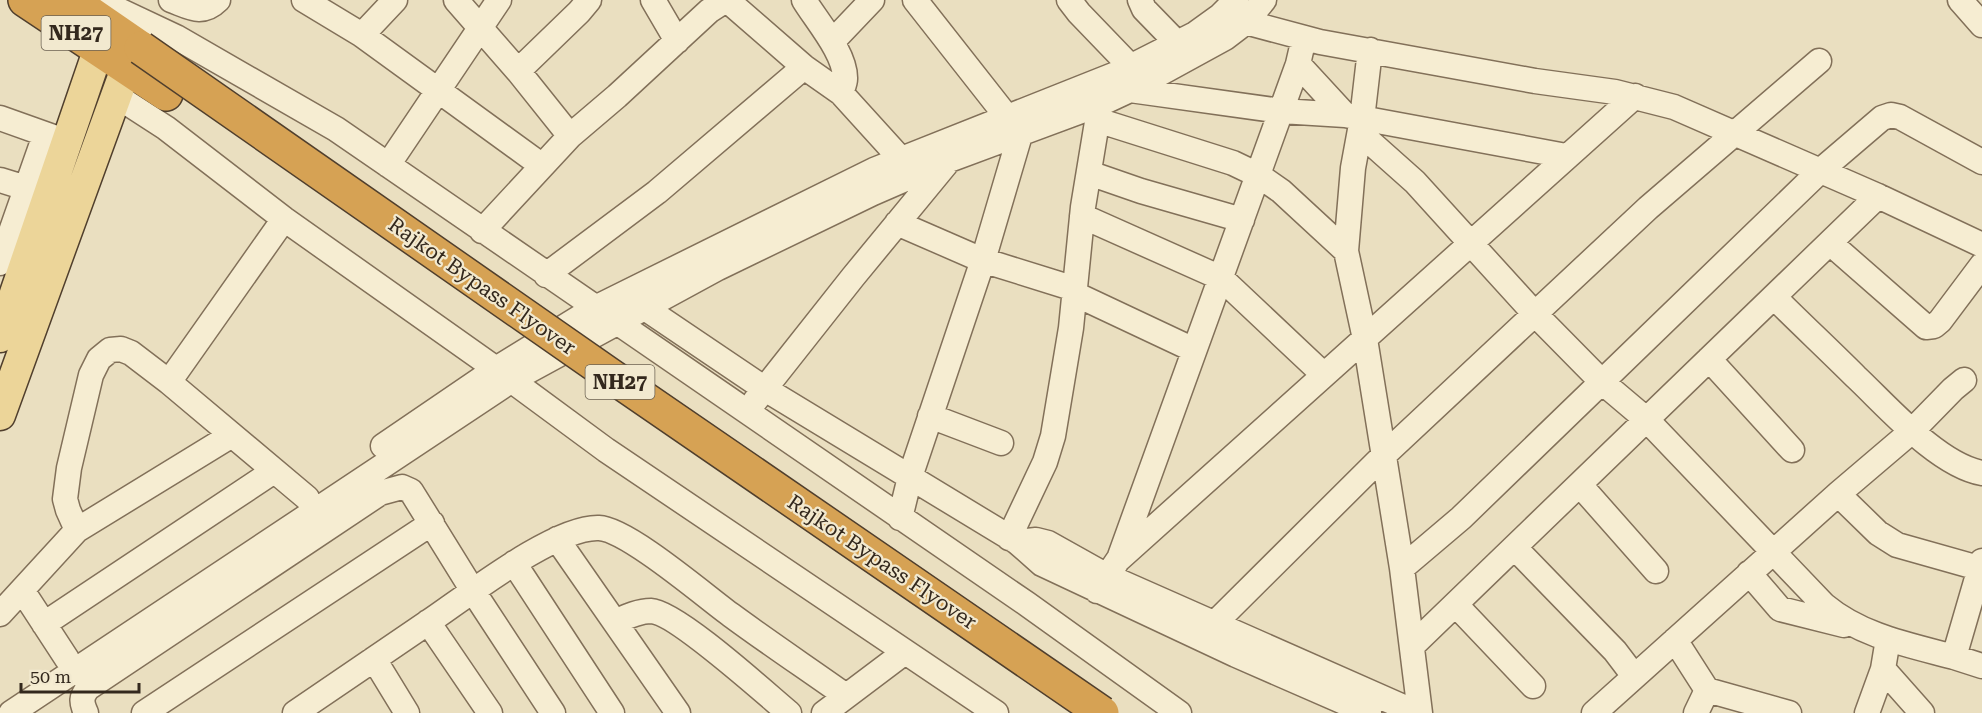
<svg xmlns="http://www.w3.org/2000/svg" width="1982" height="713" font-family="'Roboto Serif',serif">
  <rect width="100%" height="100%" fill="#eadfc0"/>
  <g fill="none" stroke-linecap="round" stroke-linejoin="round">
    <defs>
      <path id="minor" d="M 88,0 L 108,5 L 176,37 L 336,129 L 1027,604 L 1179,713
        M 171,0 C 190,7 202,16 218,0
        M 304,0 L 362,35 L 541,165
        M 456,0 L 518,71 L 570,136
        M 653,0 L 677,41
        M 727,0 L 804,67 L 841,93 L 910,169
        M 804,0 C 816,20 846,54 845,79 C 845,84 842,89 841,93
        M 915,0 L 1007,117
        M 1069,0 L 1079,13 L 1131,67
        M 1140,0 L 1144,9 L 1177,43
        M 1960,0 L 1982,25
        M 1234,19 L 1320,42 L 1535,81 L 1615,92 L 1674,107 L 1878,196 L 1982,245
        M 362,35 L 395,0
        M 832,42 L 872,0
        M 1370,50 L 1362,119 L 1353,168 L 1346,251 L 1365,339 L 1402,568
        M 1298,64 L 1345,115
        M 518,71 L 579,12 L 589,0
        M 1130,90 L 1281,111 L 1345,115 L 1566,156
        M 115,95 L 166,128 L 284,219 L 496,369 L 606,450 L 996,713
        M 0,118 L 59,139
        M 1097,120 L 1233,163 L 1258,175 L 1281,191 L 1346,251
        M 1360,133 L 1415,182 L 1535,314 L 1602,382 L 1647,420 L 1824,605 C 1861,636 1909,645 1954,657
        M 388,165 L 499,0
        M 1089,173 L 1141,191 L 1242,220
        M 0,180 L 26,188
        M 1082,216 L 1221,278 L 1324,375
        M 897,223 L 982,260 L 1075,289
        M 482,231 L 570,136 L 617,96 L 709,11 L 726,0
        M 1830,243 L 1926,327 L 1934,326 L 1940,321 L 1982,265
        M 0,263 L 45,135
        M 546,275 L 657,192 L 804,67
        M 1075,294 L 1194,350
        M 1774,297 C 1801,324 1829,350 1856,377 C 1888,407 1938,465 1982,473
        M 645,308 L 765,389 L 1017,542 L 1042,564 L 1236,655 L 1369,713
        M 1709,359 L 1792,450
        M 169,382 L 284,219
        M 755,401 L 853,277 L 946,164
        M 930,416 L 1001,443
        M 383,446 L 496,369 L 595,308 L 874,170 L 1116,74 L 1195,34 L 1220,16 L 1236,0
        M 1580,485 L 1656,571
        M 1838,494 L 1878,533 L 1897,545 L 1982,569
        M 900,518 L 910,477 L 984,257 L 1020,135
        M 77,530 L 68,510 L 65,499 L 69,468 L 91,375 L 99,359 L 110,350 L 121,349 L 131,353 L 169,382 L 307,498
        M 1009,538 L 1045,462 L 1053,436 L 1071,328 L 1083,207 L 1100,104
        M 557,539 L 678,713
        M 1017,542 L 1036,540 L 1048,543 L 1107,576 L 1417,713
        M 1515,548 L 1615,651 L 1634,676
        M 1120,556 L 1281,111 L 1298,64 L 1304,38
        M 1982,561 L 1954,657 L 1982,666
        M 514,563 L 612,713
        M 1749,573 L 1780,609 L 1844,625
        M 22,590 L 67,659
        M 1097,591 L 1118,560 L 1635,96
        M 1456,605 L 1533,686
        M 0,614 L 77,530 L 232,435
        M 428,622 L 490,713
        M 615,622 C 626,617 638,611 651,611 C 676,612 765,693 789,713
        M 44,624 L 274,471
        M 1205,640 L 1215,623 L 1383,456 L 1648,208 L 1819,61
        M 1675,640 L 1707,690
        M 1412,646 L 1878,196
        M 374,659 L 407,713
        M 1883,669 L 1922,713
        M 11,713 L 512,380 L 718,268 L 873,193 L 949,160 L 1100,104 L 1130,90 L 1225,38 L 1246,22 L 1264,0
        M 86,713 C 81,702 81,697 88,688 L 380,493 L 402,487 L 411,491 L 473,591 L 553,713
        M 144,713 L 432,523
        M 295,713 C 340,682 385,652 430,621 C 467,596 556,526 599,528 C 627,529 705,596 731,615 C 769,643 808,669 846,696
        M 824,713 L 905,652
        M 1420,713 L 1402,568 L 1461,518 L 1820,171 L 1882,118 L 1891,115 L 1900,117 L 1982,162
        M 1594,713 L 1838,494 L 1912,431 L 1953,389 L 1964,380
        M 1696,713 L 1707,690 L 1789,713
        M 1867,713 L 1883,669 L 1888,639"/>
      <path id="major" d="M 0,337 L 99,48
        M 0,415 L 127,66"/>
      <path id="highway" d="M 25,0 L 166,94
        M 71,0 L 141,48"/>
    </defs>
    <use href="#minor" stroke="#827059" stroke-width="27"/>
    <use href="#major" stroke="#503f2d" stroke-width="33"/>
    <use href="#highway" stroke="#503f2d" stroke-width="36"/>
    <use href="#minor" stroke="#f6edd2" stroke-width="24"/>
    <use href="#major" stroke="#ecd599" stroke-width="30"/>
    <use href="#highway" stroke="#d6a254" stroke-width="33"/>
    <defs>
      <path id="highway-bridge" d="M 141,48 L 610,375 L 1102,713"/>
    </defs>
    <use href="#highway-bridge" stroke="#503f2d" stroke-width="36" stroke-linecap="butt"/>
    <use href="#highway-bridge" stroke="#d6a254" stroke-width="33"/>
  </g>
  <g text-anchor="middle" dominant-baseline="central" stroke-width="4.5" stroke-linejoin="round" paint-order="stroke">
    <g fill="#f2e9cf" stroke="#6c6252" stroke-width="1.5">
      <rect x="41.5" y="16" width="69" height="34" rx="4.5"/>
      <rect x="585.5" y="365" width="69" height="34" rx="4.5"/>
    </g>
    <g font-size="20" font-weight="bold" fill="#33281d">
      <text x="76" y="33">NH27</text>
      <text x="620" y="382">NH27</text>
    </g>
    <g font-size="21" fill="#33281d" stroke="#f2e9cf">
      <text transform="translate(482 286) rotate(35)">Rajkot Bypass Flyover</text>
      <text transform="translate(882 562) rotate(34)">Rajkot Bypass Flyover</text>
    </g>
  </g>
  <path d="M21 683v9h118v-9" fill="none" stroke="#33281d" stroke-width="3"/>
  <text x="30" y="683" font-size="18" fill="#33281d" stroke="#f2e9cf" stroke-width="4.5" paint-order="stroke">50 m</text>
</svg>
